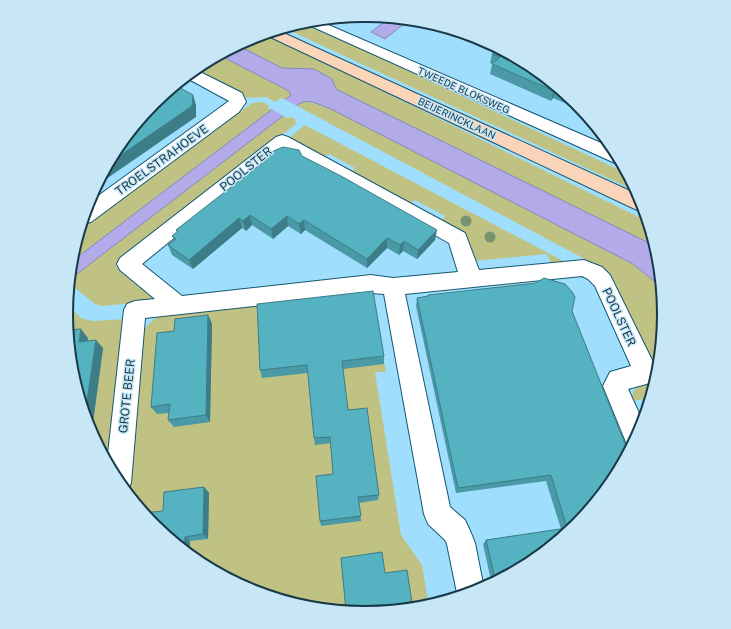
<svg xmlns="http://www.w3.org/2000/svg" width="731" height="629" font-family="'Public Sans',sans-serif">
  <rect width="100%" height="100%" fill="#9fdffd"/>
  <path fill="#c0c283" d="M 300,23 L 368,52 L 628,174 L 638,192 L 284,28 Z
    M 263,34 L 342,71 L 649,222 L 657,247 L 335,89 L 332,79 L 314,69 L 282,68 L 237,45 L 251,38 Z
    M 219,55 L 289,91 L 292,94 L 286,100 L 281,98 L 275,102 L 266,97 L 248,98 L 194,70 Z
    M 307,101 L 331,109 L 633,264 C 643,272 655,280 662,292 C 670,305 661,355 659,371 L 655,369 L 613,278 L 581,257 L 297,106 L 302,102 Z
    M 263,102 L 269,106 L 268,108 L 272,110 L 71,262 L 81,227 L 252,103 Z
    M 283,116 L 288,118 L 291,117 L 295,119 L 296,124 L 116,267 L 158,301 L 102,306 L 95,304 L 69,283 L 69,280 Z
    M 305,125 L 571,265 L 552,266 L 547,254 L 474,261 L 442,221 L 445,216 L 415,200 L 411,204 L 352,172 L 355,168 L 329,154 L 325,157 L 289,138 Z
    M 372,290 L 386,372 L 375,372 L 401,535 L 422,565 L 429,607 L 365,614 L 307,608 L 251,591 L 199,563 L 154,526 L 124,490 L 140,338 C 146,325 152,319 165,314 Z
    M 69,306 L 81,318 L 93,321 L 125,319 L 111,471 L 89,429 L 72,373 L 66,314 L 67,309 Z
    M 653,383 L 656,385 L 651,400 L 650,398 L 632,401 C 632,386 640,385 653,383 Z"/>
  <path fill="#b2aae9" stroke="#8488b9" d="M 391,17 L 410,19 L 385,39 L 371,32 Z
    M 237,45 L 282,68 L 314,69 L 332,79 L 336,89 L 657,247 L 659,256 L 663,293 L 654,281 L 633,264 L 331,109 C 303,98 307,98 283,116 L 69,280 L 71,262 L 291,95 L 289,91 L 219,55 Z"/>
  <path fill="#9fdffd" d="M 284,99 L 299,107 L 285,117 L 271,109 Z"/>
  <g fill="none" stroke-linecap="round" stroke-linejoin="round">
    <defs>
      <path id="street" d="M 317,20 L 615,149 L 623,165 L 615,163 L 302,22 Z
        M 194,69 L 242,93 L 246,102 L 239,112 L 91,222 L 82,224 L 87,204 L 229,101 L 185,77 Z
        M 282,135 L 288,137 L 465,233 L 479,270 L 584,260 L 602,267 L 610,275 L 655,366 L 654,376 L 650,383 L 628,389 L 644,424 L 632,448 L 628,447 L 603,386 L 610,372 L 631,366 L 595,286 L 588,279 L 582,276 L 405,294 L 450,507 L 465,520 L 471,533 L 475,543 L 484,589 L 458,598 L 447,544 L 445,540 L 428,524 L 424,514 L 384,294 L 371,293 L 145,318 L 131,483 L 127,492 L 116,481 L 107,463 L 124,310 L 127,304 L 135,301 L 155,299 L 120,270 L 117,264 L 120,258 L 276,137 ZM 283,149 L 449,243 L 458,272 L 393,278 L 371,275 L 182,296 L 142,264 Z"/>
      <path id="secondary" d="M 277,30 L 639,195 L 646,212 L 637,210 L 264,34 Z"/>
    </defs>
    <use href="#street" stroke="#145772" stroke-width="2"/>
    <use href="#secondary" stroke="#145772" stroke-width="2"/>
    <use href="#street" fill="#fff" fill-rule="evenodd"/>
    <use href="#secondary" fill="#fad5b9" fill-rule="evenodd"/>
  </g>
  <g fill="#769372">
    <circle cx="466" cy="221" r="5.5"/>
    <circle cx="490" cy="237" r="5.5"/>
  </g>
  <path fill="#4999a6" d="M 492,54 L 532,66 L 577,103 L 584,111 L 553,98 L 551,101 L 490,74 L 492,64 L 490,63 Z
    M 302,156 L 435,240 L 417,259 L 403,251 L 399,255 L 387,248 L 367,268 L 305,230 L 301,234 L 288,226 L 273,239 L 252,225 L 246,231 L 242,228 L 193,269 L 172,255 L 168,245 L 174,240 L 172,236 L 177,232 L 176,230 Z
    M 428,295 L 572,311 L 614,481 L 532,564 L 492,585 L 483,544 L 486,540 L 561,529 L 546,481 L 456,493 L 416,306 L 417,298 L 427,297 Z
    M 208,315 L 212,324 L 210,422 L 174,427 L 168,420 L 169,413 L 157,414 L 151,407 L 174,331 Z
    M 88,338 L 88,341 L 103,348 L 93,422 L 87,422 L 72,373 Z
    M 384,356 L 384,364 L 343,369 L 348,410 L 379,495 L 378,500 L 359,503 L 361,521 L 321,526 L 320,521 L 333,474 L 331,443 L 315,445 L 314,438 L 308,373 L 262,378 L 260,370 Z
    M 204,487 L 209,493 L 208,539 L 190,541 L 190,556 L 154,526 L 163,511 Z
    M 341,558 L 385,573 L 365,611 L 352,613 L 346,612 Z"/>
  <path fill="#3c7d87" d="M 557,88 L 553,98 L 551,101 L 554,91 Z
    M 193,95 L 196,105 L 196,117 L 96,186 L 108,164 Z
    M 250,215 L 252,225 L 246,231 L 243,221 Z
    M 287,216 L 288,226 L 273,239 L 271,229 Z
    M 239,218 L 242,228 L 193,269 L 189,260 Z
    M 304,220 L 305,230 L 301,234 L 299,224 Z
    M 437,230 L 435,240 L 417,259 L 418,250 Z
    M 387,238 L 387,248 L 367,268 L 367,259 Z
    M 404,241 L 403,251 L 399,255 L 400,245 Z
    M 208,315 L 212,324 L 210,422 L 206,415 Z
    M 81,329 L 88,338 L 86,350 L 79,342 Z
    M 96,340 L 103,348 L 93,422 L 85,414 Z
    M 204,487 L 209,493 L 208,539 L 203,534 Z
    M 185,537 L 190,541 L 190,556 L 184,551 Z"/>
  <path fill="#55b2c1" stroke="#3c7d87" d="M 498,48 L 532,66 L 563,91 L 557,88 L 554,91 L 492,64 L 500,57 L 492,54 Z
    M 175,85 L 193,95 L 192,106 L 108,164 L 117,148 L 154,103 Z
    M 283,147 L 299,150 L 302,156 L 341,176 L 437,230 L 418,250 L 404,241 L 400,245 L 387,238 L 367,259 L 304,220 L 299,224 L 287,216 L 271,229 L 250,215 L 243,221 L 239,218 L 189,260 L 168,245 L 176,239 L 172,236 L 178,231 L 176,230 L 267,159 L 269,153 Z
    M 544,278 L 565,284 L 573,293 L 575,297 L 572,311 L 629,454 L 614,481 L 577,526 L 532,564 L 496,583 L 486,540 L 567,528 L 551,475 L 458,488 L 417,298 L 428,296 L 428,295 L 536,283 Z
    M 373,291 L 384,356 L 342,361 L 348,410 L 367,408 L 379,495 L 358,497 L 361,516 L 320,521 L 316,476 L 333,474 L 330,437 L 314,438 L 307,365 L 260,370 L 257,304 Z
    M 208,315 L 206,415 L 168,420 L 170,404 L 151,407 L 157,333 L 174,331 L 175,319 Z
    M 81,329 L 79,342 L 96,340 L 85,414 L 84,414 L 72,373 L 68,330 Z
    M 204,487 L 203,534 L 185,537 L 184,551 L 154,526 L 143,513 L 163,511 L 164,492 Z
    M 382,552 L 385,573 L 407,570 L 413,609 L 365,614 L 365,609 L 346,611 L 341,558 Z"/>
  <g text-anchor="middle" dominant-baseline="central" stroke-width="3" stroke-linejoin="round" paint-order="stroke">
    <g font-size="10" fill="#173949" stroke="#c8e7f6">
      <text transform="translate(464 90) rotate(24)">TWEEDE BLOKSWEG</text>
      <text transform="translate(457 118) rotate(25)">BEIJERINCKLAAN</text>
    </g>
    <g font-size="12" fill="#173949" stroke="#c8e7f6">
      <text transform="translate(162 160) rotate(-36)">TROELSTRAHOEVE</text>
      <text transform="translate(246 169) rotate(-39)">POOLSTER</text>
      <text transform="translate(619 317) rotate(65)">POOLSTER</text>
      <text transform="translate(127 396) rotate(-84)">GROTE BEER</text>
    </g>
  </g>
  <path d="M0 0H731V629H0ZM73 314a292 292 0 1 1 584 0a292 292 0 1 1-584 0Z" fill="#c8e7f6" fill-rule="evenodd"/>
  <path fill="none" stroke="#173949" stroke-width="2" d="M73 314a292 292 0 1 1 584 0a292 292 0 1 1-584 0Z"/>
</svg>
